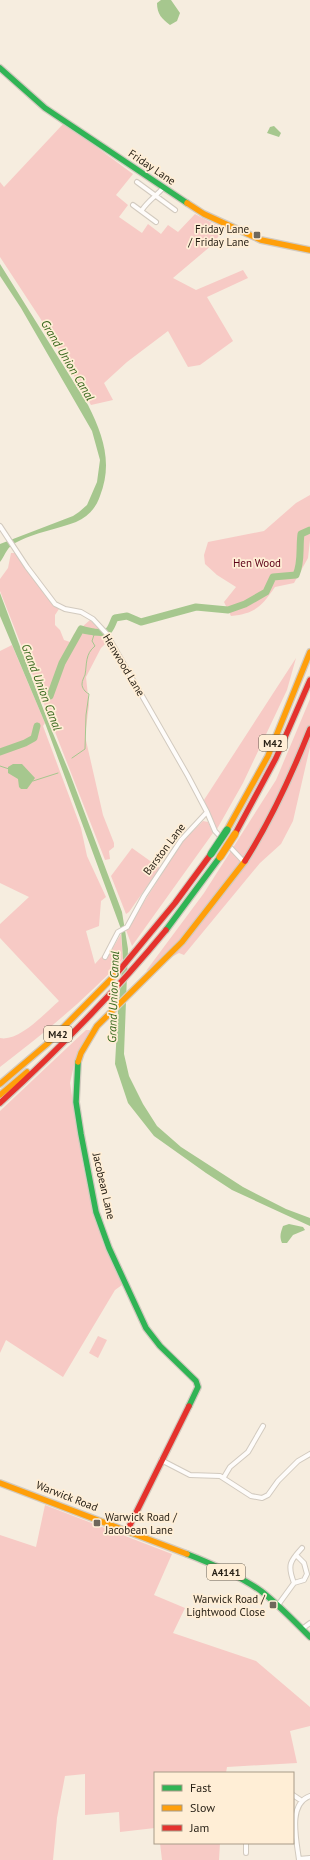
<svg xmlns="http://www.w3.org/2000/svg" width="310" height="1860" font-family="'PT Sans',sans-serif">
  <rect width="100%" height="100%" fill="#f6eddf"/>
  <path fill="#f7cac5" d="M 64,123 L 133,174 L 116,195 L 128,205 L 119,217 L 142,233 L 148,224 L 161,234 L 168,225 L 178,232 L 195,214 L 224,229 L 212,245 L 173,278 L 196,290 L 243,270 L 248,278 L 207,297 L 233,341 L 200,365 L 188,367 L 168,331 L 127,362 L 104,383 L 113,400 L 91,405 L 40,318 L 0,257 L 0,182 L 4,187 Z
    M 310,495 L 310,540 L 308,558 L 294,583 L 275,587 C 261,607 256,613 231,616 L 224,602 L 236,587 L 217,575 L 205,564 L 204,555 L 208,542 L 264,531 L 296,503 Z
    M 11,553 L 16,553 L 29,573 L 59,609 L 55,615 L 55,625 L 60,630 L 64,640 L 70,642 L 74,634 L 90,620 L 100,630 L 108,641 L 101,648 L 86,677 L 89,705 L 85,736 L 103,815 L 114,843 L 114,847 L 109,851 L 110,859 L 105,860 L 0,591 L 0,579 L 8,568 Z
    M 12,645 L 45,723 L 43,726 L 81,828 L 87,856 L 106,897 L 101,901 L 99,926 L 86,931 L 95,964 L 103,955 L 107,958 L 121,934 L 123,959 C 86,999 43,1034 0,1067 L 0,1038 C 19,1042 45,1013 59,1001 L 0,938 L 0,924 L 29,897 L 0,883 L 0,651 Z
    M 296,658 L 287,690 L 243,783 L 217,829 L 204,800 Z
    M 310,699 L 310,747 L 293,821 L 281,844 L 260,863 L 184,955 L 179,953 L 146,971 L 204,893 L 276,780 Z
    M 203,821 L 208,822 L 213,833 L 132,946 L 126,930 L 183,841 Z
    M 132,848 L 160,868 L 129,912 L 126,914 L 111,876 Z
    M 86,1030 L 90,1030 L 74,1065 L 70,1083 L 83,1166 L 94,1214 L 103,1243 L 122,1285 L 115,1290 L 63,1377 L 6,1340 L 0,1353 L 0,1111 Z
    M 98,1336 L 107,1340 L 98,1358 L 89,1353 Z
    M 45,1505 L 172,1554 L 154,1595 L 185,1608 L 173,1633 L 256,1661 L 310,1707 L 310,1726 L 290,1731 L 297,1763 L 227,1767 L 226,1773 L 155,1773 L 155,1828 L 120,1832 L 119,1812 L 85,1815 L 85,1774 L 65,1776 L 57,1818 L 53,1860 L 0,1860 L 0,1535 L 36,1547 Z
    M 160,1843 L 220,1843 L 219,1860 L 162,1860 Z"/>
  <path fill="#a6c78e" d="M 161,0 L 171,0 L 180,13 L 177,21 L 170,25 C 162,19 157,14 157,3 Z
    M 274,126 L 281,133 L 279,137 L 267,133 L 270,127 Z
    M 0,264 L 88,405 C 103,435 113,463 100,496 C 96,508 88,517 76,522 C 58,529 28,534 12,545 C 7,548 4,557 0,562 L 0,544 L 73,516 L 79,512 L 87,505 L 97,482 L 100,460 L 92,431 L 21,308 L 0,276 Z
    M 0,593 L 47,719 L 70,774 L 122,912 L 128,949 L 124,1054 L 129,1076 L 143,1104 L 157,1126 L 181,1147 L 243,1187 L 286,1209 L 310,1218 L 310,1226 L 232,1190 L 206,1173 L 154,1136 L 128,1103 L 115,1064 L 118,1011 L 123,959 L 121,929 L 45,723 L 0,616 Z
    M 13,764 L 22,764 L 35,778 L 27,789 L 21,789 L 19,787 L 18,779 L 8,773 L 8,767 Z
    M 289,1224 L 303,1227 L 305,1230 L 293,1235 L 287,1243 L 282,1243 C 279,1236 281,1232 283,1226 Z"/>
  <g fill="none" stroke-linecap="round" stroke-linejoin="round">
    <path stroke="#a6c78e" stroke-width="1" d="M 72,758 L 85,749 L 86,715 L 89,694 C 85,692 82,688 82,684 C 82,681 84,677 85,675 C 87,664 85,654 95,646 L 92,641 L 95,632
      M 0,766 L 9,769
      M 33,781 L 58,773"/>
    <path stroke="#a6c78e" stroke-width="7" d="M 50,696 L 62,663 L 81,629 C 85,631 89,631 94,632 C 111,634 109,631 115,618 L 127,616 L 141,622 L 196,607 L 228,610 L 245,604 L 266,592 L 273,577 L 296,575 C 302,562 299,548 301,534 L 310,530
      M 0,752 L 25,743 L 34,738 L 37,726"/>
    <defs>
      <path id="street" d="M 137,182 L 175,210
        M 133,205 L 156,222
        M 142,210 C 148,201 156,196 163,188
        M 0,526 L 27,567 L 55,604 L 65,609 L 81,612 L 93,619 L 106,633 L 188,776 L 207,812 L 215,831 L 244,862
        M 105,957 L 118,932 L 127,927 L 144,896 L 181,840 L 207,812
        M 161,1460 L 190,1475 L 220,1476 L 251,1496 L 262,1498 L 268,1495 L 278,1481 L 298,1461 L 310,1454
        M 224,1477 L 230,1467 L 248,1452 L 263,1426
        M 294,1583 L 304,1580 L 307,1574 L 304,1563 L 296,1555
        M 278,1605 L 294,1583 C 287,1565 290,1561 302,1548
        M 302,1629 L 310,1623
        M 293,1795 L 302,1801
        M 246,1853 L 246,1843
        M 299,1859 L 310,1858
        M 299,1860 C 297,1842 287,1804 310,1796"/>
      <path id="fast" d="M 0,68 L 45,108 L 187,203
        M 166,930 L 220,857
        M 78,1062 L 76,1102 L 81,1134 L 96,1212 L 109,1248 L 146,1328 L 160,1346 L 196,1381 L 198,1387 L 189,1406
        M 187,1554 C 210,1563 241,1577 261,1591 C 279,1605 294,1621 310,1637"/>
      <path id="slow" d="M 187,203 L 204,214 L 261,240 L 310,250
        M 227,830 L 268,756 L 310,652
        M 78,1062 L 81,1053 L 97,1026 L 182,942 L 245,861
        M 0,1084 L 47,1044 L 118,972
        M 0,1095 L 27,1072
        M 0,1483 L 187,1554"/>
      <path id="jam" d="M 235,834 L 276,758 L 310,680
        M 245,861 C 271,820 292,774 310,729
        M 118,972 L 175,903 L 211,854
        M 0,1103 C 59,1049 115,992 166,930
        M 127,1531 L 189,1406"/>
    </defs>
    <use href="#street" stroke="#d2cabf" stroke-width="6"/>
    <use href="#fast" stroke="#d2cabf" stroke-width="8"/>
    <use href="#slow" stroke="#d2cabf" stroke-width="8"/>
    <use href="#jam" stroke="#d2cabf" stroke-width="8"/>
    <use href="#street" stroke="#fefcfa" stroke-width="4"/>
    <use href="#fast" stroke="#30b455" stroke-width="5.5"/>
    <use href="#slow" stroke="#ff9f0a" stroke-width="5.5"/>
    <use href="#jam" stroke="#e5322d" stroke-width="5.5"/>
    <defs>
      <path id="fast-bridge" d="M 211,854 L 227,830"/>
      <path id="slow-bridge" d="M 220,857 L 235,834"/>
    </defs>
    <use href="#fast-bridge" stroke="#d2cabf" stroke-width="9" stroke-linecap="butt"/>
    <use href="#slow-bridge" stroke="#d2cabf" stroke-width="9" stroke-linecap="butt"/>
    <use href="#fast-bridge" stroke="#30b455" stroke-width="7"/>
    <use href="#slow-bridge" stroke="#ff9f0a" stroke-width="7"/>
  </g>
  <g fill="#6f675b" stroke="#ffeed6" stroke-width="1.5">
    <rect x="253" y="231" width="8" height="8" rx="2"/>
    <rect x="93" y="1519" width="8" height="8" rx="2"/>
    <rect x="269" y="1601" width="8" height="8" rx="2"/>
  </g>
  <g text-anchor="middle" dominant-baseline="central" stroke-width="3.5" stroke-linejoin="round" paint-order="stroke">
    <g fill="#ffeed6" stroke="#675d4e" stroke-width="1">
      <rect x="259" y="735" width="28" height="16" rx="3"/>
      <rect x="44" y="1026" width="28" height="16" rx="3"/>
      <rect x="207" y="1564" width="38" height="16" rx="3"/>
    </g>
    <g font-size="10" font-weight="bold" fill="#261f14">
      <text x="273" y="743">M42</text>
      <text x="58" y="1034">M42</text>
      <text x="226" y="1572">A4141</text>
    </g>
    <g font-size="11" fill="#261f14" stroke="#ffeed6">
      <text transform="translate(152 167) rotate(34)">Friday Lane</text>
      <text transform="translate(124 665) rotate(59)">Henwood Lane</text>
      <text transform="translate(164 849) rotate(-53)">Barston Lane</text>
      <text transform="translate(104 1186) rotate(77)">Jacobean Lane</text>
      <text transform="translate(67 1496) rotate(21)">Warwick Road</text>
    </g>
    <g font-size="11" fill="#261f14" stroke="#ffeed6" text-anchor="end">
      <text x="249" y="229">Friday Lane<tspan x="249" dy="13">/ Friday Lane</tspan></text>
      <text x="105" y="1517" text-anchor="start">Warwick Road /<tspan x="105" dy="13">Jacobean Lane</tspan></text>
      <text x="265" y="1599">Warwick Road /<tspan x="265" dy="13">Lightwood Close</tspan></text>
    </g>
    <g font-size="11" fill="#5c0217" stroke="#ffeed6">
      <text x="257" y="563">Hen Wood</text>
    </g>
    <g font-size="12" font-style="italic" fill="#35661a" stroke="#ffeed6">
      <text transform="translate(68 360) rotate(59)">Grand Union Canal</text>
      <text transform="translate(42 687) rotate(69)">Grand Union Canal</text>
      <text transform="translate(113 997) rotate(-88)">Grand Union Canal</text>
    </g>
  </g>
  <rect x="154" y="1772" width="140" height="72" fill="#ffeed6" stroke="#a89b88"/>
  <rect x="162" y="1785" width="20" height="6" fill="#30b455" stroke="#a89b88"/>
  <text x="190" y="1792" font-size="12" fill="#261f14">Fast</text>
  <rect x="162" y="1805" width="20" height="6" fill="#ff9f0a" stroke="#a89b88"/>
  <text x="190" y="1812" font-size="12" fill="#261f14">Slow</text>
  <rect x="162" y="1825" width="20" height="6" fill="#e5322d" stroke="#a89b88"/>
  <text x="190" y="1832" font-size="12" fill="#261f14">Jam</text>
</svg>
